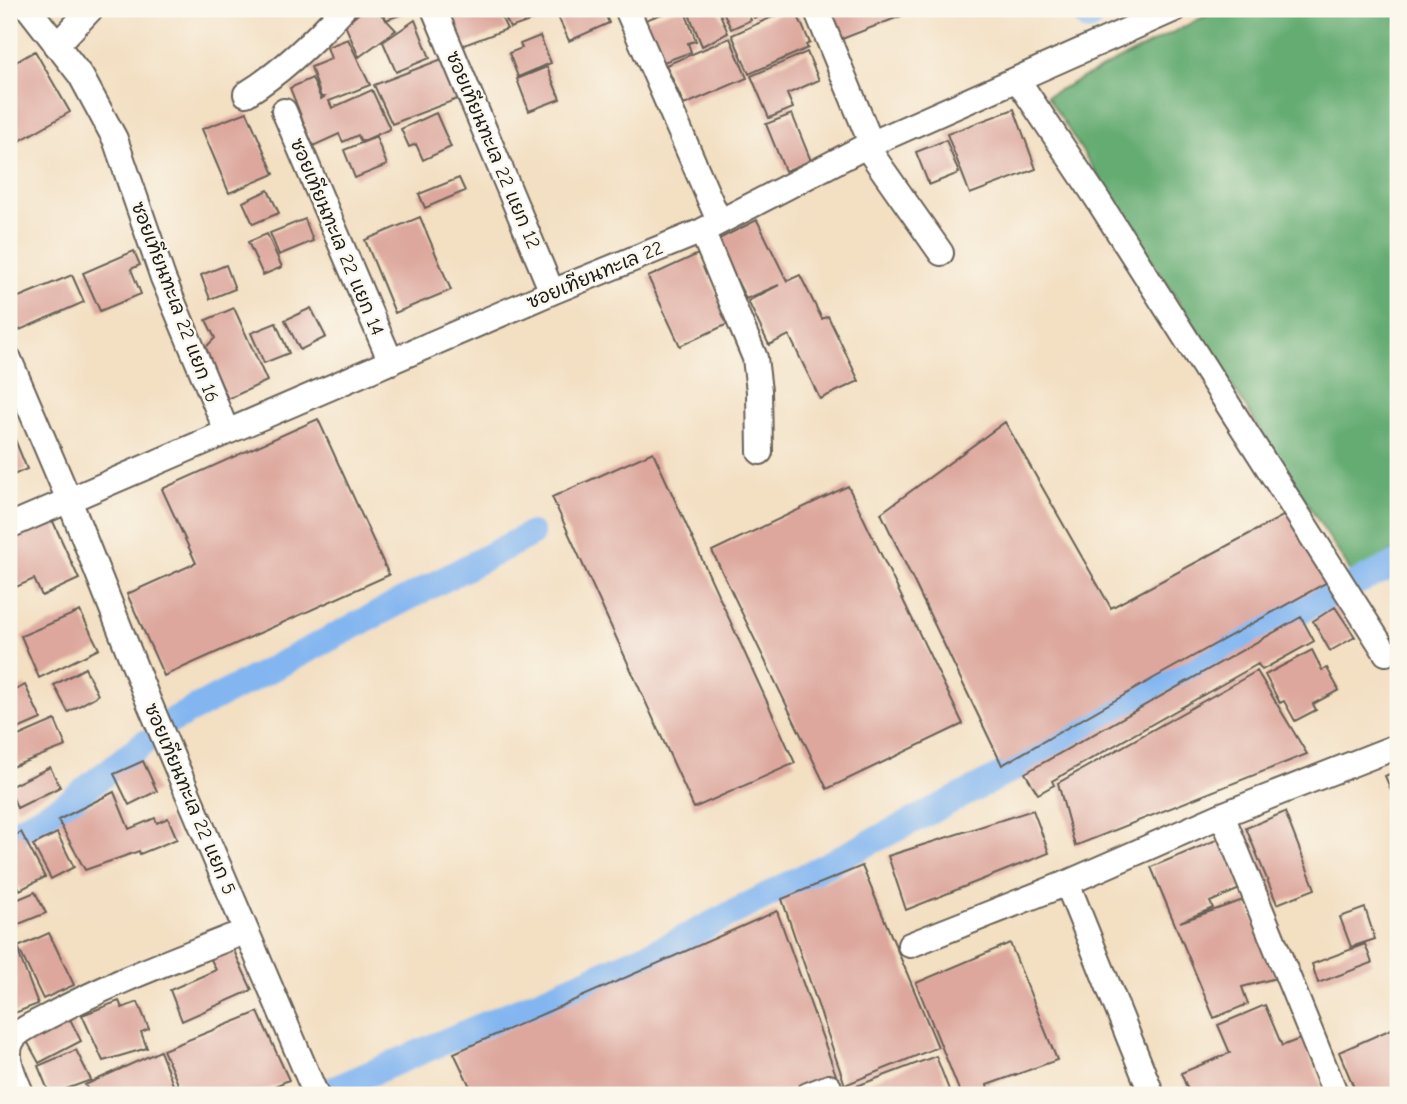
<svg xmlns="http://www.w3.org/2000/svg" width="1407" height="1104" font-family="'Comic Neue','Playpen Sans Thai',sans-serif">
  <rect width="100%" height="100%" fill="#fbf7ec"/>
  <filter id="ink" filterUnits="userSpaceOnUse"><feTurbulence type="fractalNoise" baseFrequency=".0143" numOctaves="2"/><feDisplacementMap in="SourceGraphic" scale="14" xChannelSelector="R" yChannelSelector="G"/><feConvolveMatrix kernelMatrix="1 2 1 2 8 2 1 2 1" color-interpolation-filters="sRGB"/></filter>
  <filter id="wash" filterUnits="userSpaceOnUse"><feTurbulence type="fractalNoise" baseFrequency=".00686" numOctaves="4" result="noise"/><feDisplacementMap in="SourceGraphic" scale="28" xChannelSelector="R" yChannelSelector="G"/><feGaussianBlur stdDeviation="1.57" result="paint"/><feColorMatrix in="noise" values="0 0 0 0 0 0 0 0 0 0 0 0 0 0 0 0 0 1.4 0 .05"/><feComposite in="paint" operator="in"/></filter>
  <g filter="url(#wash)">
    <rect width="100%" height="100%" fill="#f3dfc2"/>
    <path fill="#65ac72" stroke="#406447" stroke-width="2" d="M 1219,9 L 1398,9 L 1398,548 L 1353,575 L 1047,96 Z"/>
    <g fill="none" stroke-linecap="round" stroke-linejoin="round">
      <path stroke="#83b6f0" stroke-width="26" d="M 1081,9 L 1089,19
        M 173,720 L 531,534
        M 9,835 L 69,802 L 144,743
        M 320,1095 L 670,945 L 994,779 L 1326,597 L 1398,563"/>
    </g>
    <g id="blocks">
      <path fill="#dda79d" d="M 364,9 L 376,9 L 396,30 L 359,57 L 345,25 Z
        M 383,9 L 417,9 L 386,20 Z
        M 452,9 L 497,9 L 507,29 L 459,47 L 445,12 Z
        M 501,9 L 527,9 L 533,20 L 510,28 Z
        M 565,9 L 603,9 L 609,23 L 569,41 L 556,12 Z
        M 676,9 L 684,9 L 696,41 L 688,43 L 691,52 L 661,63 L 645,20 Z
        M 687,9 L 718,9 L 728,33 L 702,46 Z
        M 722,9 L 746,9 L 751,20 L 731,29 Z
        M 749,9 L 776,9 L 754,18 Z
        M 790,9 L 795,9 L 810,43 L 806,45 L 808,48 L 749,74 L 732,35 Z
        M 830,9 L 919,9 L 842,39 Z
        M 415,20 L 430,58 L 396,72 L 383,42 Z
        M 540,36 L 551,63 L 518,77 L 509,53 L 522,48 L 520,44 Z
        M 730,38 L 747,78 L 684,105 L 666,65 Z
        M 348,39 L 370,85 L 329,101 L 332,108 L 372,90 L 390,129 L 361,142 L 358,135 L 343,142 L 339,134 L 313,146 L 290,88 L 312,78 L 321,99 L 324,97 L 321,97 L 311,67 L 331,59 L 327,47 Z
        M 35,51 L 70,112 L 9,147 L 9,82 L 12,79 L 9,73 L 9,66 Z
        M 807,52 L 819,80 L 787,94 L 793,108 L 769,118 L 751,76 Z
        M 442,59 L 460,98 L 392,124 L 374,85 Z
        M 547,67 L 560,99 L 529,111 L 517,79 Z
        M 1014,109 L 1036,169 L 970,194 L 947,134 Z
        M 247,112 L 274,174 L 229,193 L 202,129 Z
        M 436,113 L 451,147 L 423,160 L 416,144 L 409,147 L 401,129 Z
        M 792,114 L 811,161 L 785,171 L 766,124 Z
        M 376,137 L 387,165 L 355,178 L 344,150 Z
        M 946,140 L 959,173 L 929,185 L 916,152 Z
        M 459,178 L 465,191 L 425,208 L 419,194 Z
        M 268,190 L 279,213 L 253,224 L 243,202 Z
        M 420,217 L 451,290 L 395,313 L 365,240 Z
        M 305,219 L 313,241 L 279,255 L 270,233 Z
        M 757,220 L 787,281 L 800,275 L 822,319 L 828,316 L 859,381 L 820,399 L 789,335 L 769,345 L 748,301 L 779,285 L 746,299 L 717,240 Z
        M 267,234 L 282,267 L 263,275 L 248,242 Z
        M 134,251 L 140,265 L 131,269 L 141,294 L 100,311 L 83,273 Z
        M 698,254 L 730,323 L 680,346 L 648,277 Z
        M 226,265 L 235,289 L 210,299 L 201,275 Z
        M 72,275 L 84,302 L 13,333 L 9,320 L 9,301 Z
        M 234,308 L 267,381 L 228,399 L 205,348 L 215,338 L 206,320 Z
        M 311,308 L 326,337 L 300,350 L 285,320 Z
        M 276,323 L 289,353 L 264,363 L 251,333 Z
        M 318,419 L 389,575 L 164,676 L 127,594 L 196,563 L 162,489 Z
        M 1005,422 L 1111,608 L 1294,510 L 1329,581 L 1154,678 L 1002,765 L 881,513 Z
        M 9,425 L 27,469 L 9,477 Z
        M 653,452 L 795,763 L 694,808 L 552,497 Z
        M 848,486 L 963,724 L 827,789 L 712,551 Z
        M 51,517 L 79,579 L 42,596 L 34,579 L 16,587 L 9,571 L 9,536 Z
        M 1335,607 L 1355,637 L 1330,651 L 1313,621 Z
        M 80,611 L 99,649 L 39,678 L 21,636 Z
        M 1301,617 L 1314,641 L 1262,670 L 1258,664 L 1052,781 L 1054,785 L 1038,794 L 1025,773 Z
        M 1312,650 L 1322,670 L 1327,668 L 1339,690 L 1313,704 L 1316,710 L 1295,721 L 1284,701 L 1280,703 L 1265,675 Z
        M 85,668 L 98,695 L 68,712 L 54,685 Z
        M 1257,671 L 1307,754 L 1075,846 L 1058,783 Z
        M 25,685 L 41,719 L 11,732 L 9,693 Z
        M 55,720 L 66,746 L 9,768 L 9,740 Z
        M 143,761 L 157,791 L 129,805 L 114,774 Z
        M 50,767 L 60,787 L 17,808 L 9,787 Z
        M 1398,770 L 1398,806 L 1385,776 Z
        M 114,792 L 129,829 L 155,818 L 157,823 L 168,818 L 177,839 L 140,854 L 139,851 L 85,870 L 58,820 Z
        M 1033,810 L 1049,853 L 906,910 L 888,856 Z
        M 1285,812 L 1315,889 L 1277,904 L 1246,828 Z
        M 21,832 L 45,877 L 20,890 L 9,867 L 9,840 Z
        M 57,833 L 74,867 L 51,879 L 33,845 Z
        M 1221,838 L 1242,888 L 1210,902 L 1213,908 L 1180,922 L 1246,899 L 1276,978 L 1242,987 L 1248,1004 L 1214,1018 L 1151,867 Z
        M 862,866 L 938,1047 L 845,1085 L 782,899 Z
        M 35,892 L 46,913 L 9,928 L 9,903 Z
        M 1365,908 L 1375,939 L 1351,947 L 1340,917 Z
        M 777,911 L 836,1075 L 775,1095 L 474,1095 L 454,1053 Z
        M 9,928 L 38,1004 L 12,1014 L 9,1006 Z
        M 49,933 L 74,985 L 43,999 L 18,947 Z
        M 230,942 L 252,990 L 182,1021 L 170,990 L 216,970 L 207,951 Z
        M 1010,943 L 1057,1060 L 987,1085 L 989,1095 L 961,1095 L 916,983 Z
        M 1365,944 L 1372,963 L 1318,983 L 1312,964 Z
        M 119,1001 L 122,1008 L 138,1002 L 149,1029 L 141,1032 L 147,1048 L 103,1061 L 82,1015 Z
        M 1265,1005 L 1282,1046 L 1302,1038 L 1325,1095 L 1190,1095 L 1181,1073 L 1230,1053 L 1218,1025 Z
        M 66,1011 L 81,1041 L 39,1063 L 23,1034 Z
        M 258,1012 L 289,1080 L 254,1095 L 183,1095 L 163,1050 Z
        M 1398,1026 L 1398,1089 L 1385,1095 L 1357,1095 L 1339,1052 Z
        M 76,1050 L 91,1080 L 50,1095 L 38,1066 Z
        M 160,1051 L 177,1095 L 91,1095 L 85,1085 Z
        M 936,1056 L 951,1095 L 833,1095 Z"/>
    </g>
  </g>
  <g filter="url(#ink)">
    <use href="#blocks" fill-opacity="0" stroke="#676056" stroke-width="2"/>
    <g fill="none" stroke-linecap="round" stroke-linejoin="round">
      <defs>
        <path id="minor" d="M 29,9 L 81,76 L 115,139 L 163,278 L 227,432
          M 434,9 L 552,292
          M 627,9 L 719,221
          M 816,9 L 871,143
          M 56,46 L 91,9
          M 1017,79 L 1096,197 L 1386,653
          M 246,94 C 283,71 314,41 343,9
          M 284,111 L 391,362
          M 866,146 L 941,253
          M 702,231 L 755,358 L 759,391 L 760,452
          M 9,359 L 69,500 L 148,700 L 316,1095
          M 9,526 L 552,292 L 702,231 L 866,146 L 1175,9
          M 1222,815 L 1336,1095
          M 1067,883 L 1152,1095
          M 910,945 L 1067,883 L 1222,815 L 1398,746
          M 22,1095 C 16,1080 2,1056 13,1039 C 20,1029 38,1022 49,1016 C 112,982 179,958 246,931
          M 808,1095 L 829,1087"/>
      </defs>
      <use href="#minor" stroke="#676056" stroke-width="28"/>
      <use href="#minor" stroke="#fff" stroke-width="24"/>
    </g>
  </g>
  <g text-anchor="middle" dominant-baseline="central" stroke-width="5" stroke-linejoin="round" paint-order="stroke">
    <g font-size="19" fill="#1c1c1c" stroke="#fbf7ec">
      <text transform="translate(493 150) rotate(67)">ซอยเทียนทะเล 22 แยก 12</text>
      <text transform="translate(337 237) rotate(67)">ซอยเทียนทะเล 22 แยก 14</text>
      <text transform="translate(595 275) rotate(-23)">ซอยเทียนทะเล 22</text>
      <text transform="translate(175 302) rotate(69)">ซอยเทียนทะเล 22 แยก 16</text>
      <text transform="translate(190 799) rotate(67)">ซอยเทียนทะเล 22 แยก 5</text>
    </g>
  </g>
  <rect width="1407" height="1104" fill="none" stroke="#fbf7ec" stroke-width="35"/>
</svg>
